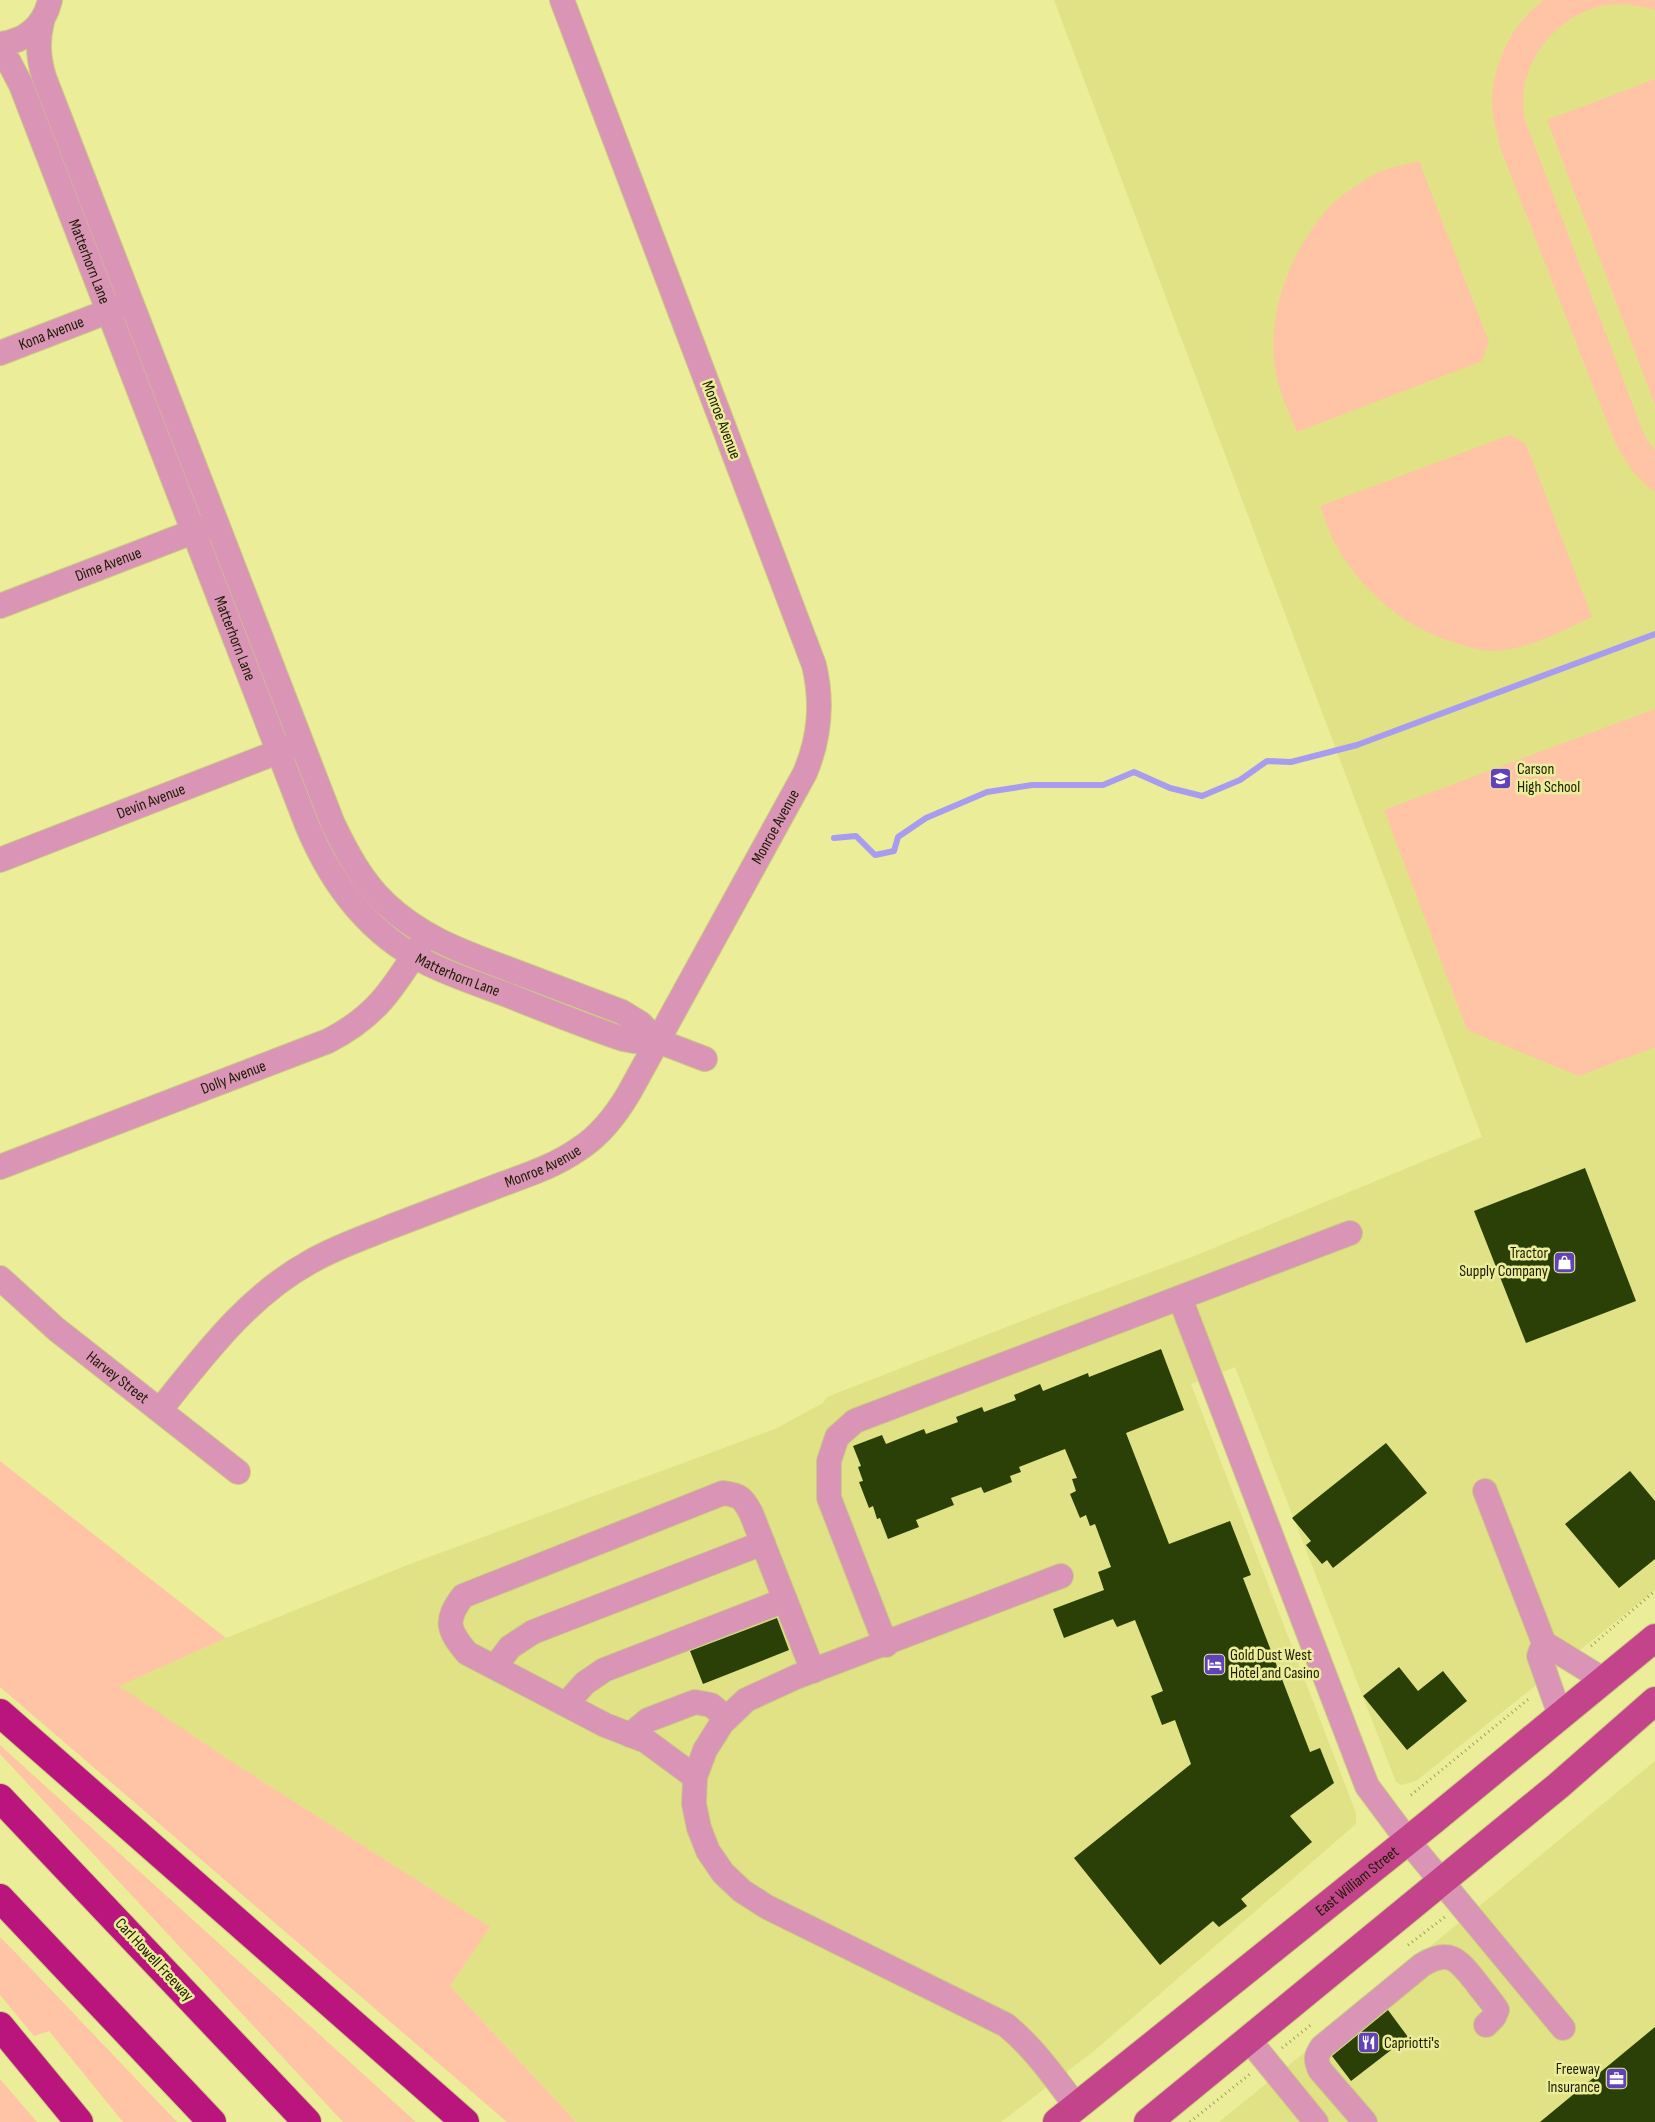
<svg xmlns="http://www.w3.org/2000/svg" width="1655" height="2122" font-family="'Sofia Sans Condensed',sans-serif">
  <rect width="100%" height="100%" fill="#ebed99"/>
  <path fill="#e0e285" d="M 1054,0 L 1655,0 L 1655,1590 L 1416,1781 L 1401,1785 L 1396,1782 L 1235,1367 L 1191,1384 L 1356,1813 L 1356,1824 L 1094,2051 L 1001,2122 L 576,2122 L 450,1986 L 489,1927 L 234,1763 L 118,1686 L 226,1638 L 405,1566 L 775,1429 L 823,1403 L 827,1397 L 1076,1300 L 1192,1257 L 1482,1137 Z
    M 1655,1761 L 1655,2122 L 1219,2122 L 1310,2048 L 1421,1954 Z"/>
  <path fill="#ffc4a5" d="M 1544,0 L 1655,0 L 1655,10 C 1634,4 1612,1 1591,9 C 1550,23 1517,69 1524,114 C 1525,121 1528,129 1531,136 L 1640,424 L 1646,438 L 1655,450 L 1655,492 C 1634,477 1622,458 1612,435 L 1501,150 C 1497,132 1491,114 1492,96 C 1495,58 1514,22 1544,0 Z
    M 1655,79 L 1655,405 L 1547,120 Z
    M 1419,161 L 1489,342 L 1482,361 L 1297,432 C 1287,409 1276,385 1274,360 C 1269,304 1293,249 1329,207 C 1337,198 1364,180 1375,174 C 1388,167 1406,165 1419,161 Z
    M 1510,435 L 1526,444 L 1592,617 C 1561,631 1530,649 1495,651 C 1480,651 1464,646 1450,641 C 1401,625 1361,590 1336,545 C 1329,533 1325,519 1320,506 Z
    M 1655,709 L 1655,1047 L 1579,1076 L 1467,1030 L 1384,810 Z
    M 0,1461 L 226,1638 L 119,1686 L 234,1763 L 490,1927 L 450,1986 L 576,2122 L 507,2122 L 0,1687 Z
    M 0,1745 L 416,2122 L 343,2122 L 0,1754 Z
    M 0,1937 L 18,1955 L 177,2122 L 123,2122 L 49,2031 L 34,2036 L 0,1995 Z
    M 0,2079 L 37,2122 L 0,2122 Z"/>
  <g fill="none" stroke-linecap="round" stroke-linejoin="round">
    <path stroke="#a89cf0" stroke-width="6" d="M 834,838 L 856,836 L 875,855 L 894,851 L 898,837 L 926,818 L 987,792 L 1032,785 L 1103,785 L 1134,772 L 1170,788 L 1202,796 L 1240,780 L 1267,761 L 1291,762 L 1357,745 L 1655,634"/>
  </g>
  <path fill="#2a4007" d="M 1585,1168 L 1636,1301 L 1526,1343 L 1474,1211 Z
    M 1161,1349 L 1184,1410 L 1126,1433 L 1169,1544 L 1230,1521 L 1251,1575 L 1243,1578 L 1310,1752 L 1320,1748 L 1334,1783 L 1290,1816 L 1312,1842 L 1241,1899 L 1247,1906 L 1219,1927 L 1213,1921 L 1160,1965 L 1074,1858 L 1191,1764 L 1175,1720 L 1162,1725 L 1151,1696 L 1163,1691 L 1135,1620 L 1117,1627 L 1113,1619 L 1064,1638 L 1053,1609 L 1104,1590 L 1098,1572 L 1111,1567 L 1095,1524 L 1090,1526 L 1086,1515 L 1080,1518 L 1070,1494 L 1076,1491 L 1072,1479 L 1077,1478 L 1065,1449 L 1019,1467 L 1021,1472 L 1010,1476 L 1012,1482 L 984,1493 L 981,1487 L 951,1498 L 954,1505 L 916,1520 L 919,1527 L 888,1539 L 880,1518 L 877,1519 L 873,1506 L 869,1508 L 859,1482 L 863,1481 L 858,1467 L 861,1466 L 853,1446 L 882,1435 L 886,1444 L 924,1429 L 926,1434 L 958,1422 L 956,1417 L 982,1407 L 984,1412 L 1016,1400 L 1014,1395 L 1040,1384 L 1043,1391 L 1088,1373 L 1089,1377 Z
    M 1386,1443 L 1427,1493 L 1333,1568 L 1327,1560 L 1322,1564 L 1306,1545 L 1311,1541 L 1292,1518 Z
    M 1630,1471 L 1655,1501 L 1655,1559 L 1619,1588 L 1565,1524 Z
    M 777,1618 L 789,1650 L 703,1684 L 690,1651 Z
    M 1399,1667 L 1418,1691 L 1443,1671 L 1467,1701 L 1407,1750 L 1363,1696 Z
    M 1388,2010 L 1408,2037 L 1351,2081 L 1332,2056 Z
    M 1655,2027 L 1655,2122 L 1540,2122 Z"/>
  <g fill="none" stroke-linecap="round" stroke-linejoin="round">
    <defs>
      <g id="minor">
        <path d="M 42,22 C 37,41 38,58 44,77 L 333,824 C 347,853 362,881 385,903 C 421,938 466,953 511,970 C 548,984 585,998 622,1012 L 640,1023 L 658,1041"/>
        <path d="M 0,44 C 26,41 44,26 50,0"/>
        <path id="s1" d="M 0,53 L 9,62 L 21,85 L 307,825 C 331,883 368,933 425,962 C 452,976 482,985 510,996 C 547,1011 585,1026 623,1039 L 634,1041 L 658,1041 L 705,1059"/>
        <path id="s2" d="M 0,353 L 122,306"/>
        <path id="s3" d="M 0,606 L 208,526"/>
        <path id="s4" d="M 0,860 L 293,746"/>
        <path id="s5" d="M 0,1167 L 328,1041 C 377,1016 393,988 422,943"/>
        <path id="s6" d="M 0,1278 L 56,1329 L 238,1472"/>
        <path d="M 1180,1298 L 1367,1786 L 1408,1841 L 1563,2028"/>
        <path id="s7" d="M 160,1410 C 205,1354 247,1297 310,1262 C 336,1247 363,1238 390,1227 C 427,1213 464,1199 500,1185 C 527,1175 555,1166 579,1149 C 601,1135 616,1115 629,1093 L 805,773 C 820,737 823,703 814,665 L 562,0"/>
        <path d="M 1485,1491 L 1544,1643 L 1604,1680"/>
        <path d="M 1061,1576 L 796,1677 L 746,1700 L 722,1723 L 705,1750 L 695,1777 L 694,1804 L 699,1828 L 708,1851 L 723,1873 L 742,1891 L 767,1907 L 1006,2025 C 1034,2048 1054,2077 1076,2106"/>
        <path d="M 1544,1643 L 1539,1656 L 1560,1715"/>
        <path d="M 886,1645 L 829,1498 L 829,1461 L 837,1437 L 855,1421 L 1350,1233"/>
        <path d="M 495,1667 L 510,1647 L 533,1632 L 763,1543"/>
        <path d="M 566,1704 L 585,1683 L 604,1670 L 785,1600"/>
        <path d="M 630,1735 L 648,1720 L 695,1702 L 711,1705 L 727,1718"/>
        <path d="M 695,1777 L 646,1741 L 605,1725 L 467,1653 C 448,1630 444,1621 463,1596 L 723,1493 C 740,1495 743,1498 751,1513 L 813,1671"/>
        <path d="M 1249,2040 L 1316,2122"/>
        <path d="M 1365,2122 L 1320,2070 C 1315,2059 1316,2056 1322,2047 L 1422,1965 C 1450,1948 1458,1960 1476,1982 C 1483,1992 1491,2000 1497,2010 L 1494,2017 L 1486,2025"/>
      </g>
      <g id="major">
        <path id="s8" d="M 1057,2122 L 1431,1822 L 1655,1638"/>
        <path d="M 1148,2122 L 1558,1786 L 1655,1701"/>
      </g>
      <path id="highway" d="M 0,1713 L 465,2122
        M 0,1798 L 307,2122
        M 0,1898 L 212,2122
        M 0,2026 L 79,2122"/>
    </defs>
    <use href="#minor" stroke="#cacc81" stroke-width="26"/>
    <use href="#major" stroke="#cacc81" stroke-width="30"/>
    <use href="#highway" stroke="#cacc81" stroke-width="30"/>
    <path stroke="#9d9e5f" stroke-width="3" stroke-dasharray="1 4" stroke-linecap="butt" d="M 1591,1646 L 1655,1591
      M 1411,1795 L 1531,1697
      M 1408,1945 L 1445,1917
      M 1282,2048 L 1312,2024
      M 1190,2122 L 1250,2074"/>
    <use href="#minor" stroke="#da94b6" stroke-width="24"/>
    <use href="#major" stroke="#c4448b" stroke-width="28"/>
    <use href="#highway" stroke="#b9157c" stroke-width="28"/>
  </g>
  <defs>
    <symbol id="school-square" viewBox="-11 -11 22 22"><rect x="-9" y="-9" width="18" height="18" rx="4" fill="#6142bb" stroke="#ebed99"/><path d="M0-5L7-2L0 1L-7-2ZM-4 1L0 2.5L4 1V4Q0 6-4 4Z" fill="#fff"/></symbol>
    <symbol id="shop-square" viewBox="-11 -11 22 22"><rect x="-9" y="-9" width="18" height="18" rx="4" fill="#6142bb" stroke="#ebed99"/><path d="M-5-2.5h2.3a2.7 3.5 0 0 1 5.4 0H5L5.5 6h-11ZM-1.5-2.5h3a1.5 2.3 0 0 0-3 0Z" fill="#fff"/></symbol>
    <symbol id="hotel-square" viewBox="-11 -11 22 22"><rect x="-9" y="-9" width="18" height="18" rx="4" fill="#6142bb" stroke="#ebed99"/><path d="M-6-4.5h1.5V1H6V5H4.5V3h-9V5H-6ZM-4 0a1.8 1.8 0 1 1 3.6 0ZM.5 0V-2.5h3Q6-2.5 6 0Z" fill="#fff"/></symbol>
    <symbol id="restaurant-square" viewBox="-11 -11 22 22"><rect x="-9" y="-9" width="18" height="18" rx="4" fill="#6142bb" stroke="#ebed99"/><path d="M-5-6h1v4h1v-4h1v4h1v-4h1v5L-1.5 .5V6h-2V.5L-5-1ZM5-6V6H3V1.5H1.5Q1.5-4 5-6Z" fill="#fff"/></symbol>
    <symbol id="office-square" viewBox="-11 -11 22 22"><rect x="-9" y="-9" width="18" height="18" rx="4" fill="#6142bb" stroke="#ebed99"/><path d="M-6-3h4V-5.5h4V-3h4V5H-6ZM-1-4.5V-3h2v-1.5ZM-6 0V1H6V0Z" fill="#fff"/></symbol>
  </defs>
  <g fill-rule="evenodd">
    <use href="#school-square" x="1488" y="766" width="25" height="25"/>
    <use href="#shop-square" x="1552" y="1250" width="25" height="25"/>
    <use href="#hotel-square" x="1202" y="1652" width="25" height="25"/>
    <use href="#restaurant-square" x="1356" y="2030" width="25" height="25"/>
    <use href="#office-square" x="1604" y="2066" width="25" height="25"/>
  </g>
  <g text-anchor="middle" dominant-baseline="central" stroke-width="5" stroke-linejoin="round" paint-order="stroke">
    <g font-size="16" fill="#1c1c00" stroke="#ebed99">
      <text stroke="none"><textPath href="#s1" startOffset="228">Matterhorn Lane</textPath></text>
      <text stroke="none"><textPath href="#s2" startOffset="55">Kona Avenue</textPath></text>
      <text transform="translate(721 420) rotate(69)">Monroe Avenue</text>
      <text stroke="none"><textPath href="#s3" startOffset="116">Dime Avenue</textPath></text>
      <text stroke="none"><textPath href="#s1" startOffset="632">Matterhorn Lane</textPath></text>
      <text stroke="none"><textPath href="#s4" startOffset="162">Devin Avenue</textPath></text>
      <text stroke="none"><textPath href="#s7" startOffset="884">Monroe Avenue</textPath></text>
      <text stroke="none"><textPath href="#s1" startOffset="1052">Matterhorn Lane</textPath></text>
      <text stroke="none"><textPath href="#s5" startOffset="250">Dolly Avenue</textPath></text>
      <text stroke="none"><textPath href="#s7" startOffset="464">Monroe Avenue</textPath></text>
      <text stroke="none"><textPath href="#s6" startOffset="154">Harvey Street</textPath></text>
      <text stroke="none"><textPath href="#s8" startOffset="385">East William Street</textPath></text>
      <text transform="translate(154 1960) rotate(47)">Carl Howell Freeway</text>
    </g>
    <g font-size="16" fill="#1c1c00" stroke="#ebed99" text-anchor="start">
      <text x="1517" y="769">Carson<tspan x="1517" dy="18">High School</tspan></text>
      <text x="1548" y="1253" text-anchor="end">Tractor<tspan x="1548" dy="18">Supply Company</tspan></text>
      <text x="1230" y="1655">Gold Dust West<tspan x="1230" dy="18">Hotel and Casino</tspan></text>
      <text x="1384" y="2043">Capriotti's</text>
      <text x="1600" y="2069" text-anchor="end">Freeway<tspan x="1600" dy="18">Insurance</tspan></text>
    </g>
  </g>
</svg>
